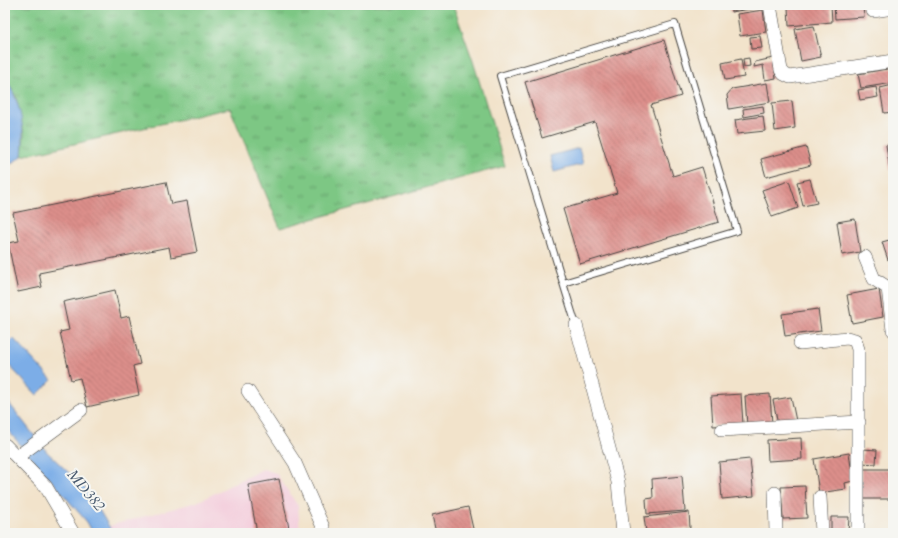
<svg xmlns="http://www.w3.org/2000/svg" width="898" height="538" font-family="Cardo,serif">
  <defs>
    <pattern id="grass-tufts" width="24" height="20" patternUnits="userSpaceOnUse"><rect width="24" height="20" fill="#7dc784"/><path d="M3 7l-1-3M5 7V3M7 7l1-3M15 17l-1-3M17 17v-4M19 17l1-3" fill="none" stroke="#67a26c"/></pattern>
    <pattern id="building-back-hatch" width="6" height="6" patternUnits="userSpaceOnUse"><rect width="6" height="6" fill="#dd8f8b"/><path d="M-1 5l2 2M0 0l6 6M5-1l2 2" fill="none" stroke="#b37572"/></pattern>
  </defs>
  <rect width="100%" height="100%" fill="#f6f6f2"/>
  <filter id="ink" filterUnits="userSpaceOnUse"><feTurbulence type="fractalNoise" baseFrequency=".025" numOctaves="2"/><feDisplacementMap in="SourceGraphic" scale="8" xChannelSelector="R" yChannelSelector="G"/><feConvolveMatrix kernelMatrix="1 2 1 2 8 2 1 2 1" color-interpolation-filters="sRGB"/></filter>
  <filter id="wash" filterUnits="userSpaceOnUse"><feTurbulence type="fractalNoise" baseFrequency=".012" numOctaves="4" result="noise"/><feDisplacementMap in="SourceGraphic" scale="16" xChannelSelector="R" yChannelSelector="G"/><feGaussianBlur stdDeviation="0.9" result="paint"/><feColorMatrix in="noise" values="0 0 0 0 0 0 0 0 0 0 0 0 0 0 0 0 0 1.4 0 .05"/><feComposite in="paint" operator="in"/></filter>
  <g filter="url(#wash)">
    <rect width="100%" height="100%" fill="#f2e3cb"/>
    <path fill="#f4cfdd" d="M 263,469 L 276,473 L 298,506 L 300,533 L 113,533 L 109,526 L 197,502 Z"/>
    <path fill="url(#grass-tufts)" stroke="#547958" d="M 5,5 L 453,5 L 473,61 L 505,166 L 280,228 L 230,108 L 22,156 L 24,134 L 16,97 L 5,77 Z
      M 5,113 C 11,122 10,136 5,146 Z"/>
    <path fill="#7bade7" stroke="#536c89" d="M 5,77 C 21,104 25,125 22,156 L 5,168 L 5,146 L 9,137 L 5,113 Z
      M 579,148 L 583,164 L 554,172 L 550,156 Z
      M 13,338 L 52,380 L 37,395 L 5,361 L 5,346 Z
      M 5,398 L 47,452 L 87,490 L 113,533 L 93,533 L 87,522 L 5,427 Z"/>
    <g id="blocks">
      <path fill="url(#building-back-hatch)" d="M 730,5 L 756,5 L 757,8 L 731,12 Z
        M 806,5 L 831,5 L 832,22 L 789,26 L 788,7 Z
        M 834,5 L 863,5 L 864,17 L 835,19 Z
        M 763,10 L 766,32 L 740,36 L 737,14 Z
        M 814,26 L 821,57 L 801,61 L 795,29 Z
        M 760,36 L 762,48 L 751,49 L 750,37 Z
        M 664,40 L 681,96 L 651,105 L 673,176 L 702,167 L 719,222 L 580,264 L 563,209 L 617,193 L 595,122 L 542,138 L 525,82 Z
        M 749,58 L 750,66 L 744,67 L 743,59 Z
        M 773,58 L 776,78 L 765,80 L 763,65 L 754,67 L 755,62 Z
        M 741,59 L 744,77 L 725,80 L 722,63 Z
        M 893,68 L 893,83 L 861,88 L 858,74 Z
        M 767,83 L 770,102 L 729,109 L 727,95 L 732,89 Z
        M 893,85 L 893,112 L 884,113 L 880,88 Z
        M 876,87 L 878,97 L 860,100 L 858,90 Z
        M 792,101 L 795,128 L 775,131 L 772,103 Z
        M 763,106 L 764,113 L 744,117 L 743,109 Z
        M 763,116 L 765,131 L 737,134 L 735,120 Z
        M 893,143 L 893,169 L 890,170 L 886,145 Z
        M 806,147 L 811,165 L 766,177 L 761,159 Z
        M 810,179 L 817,203 L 803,206 L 797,182 Z
        M 789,181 L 798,208 L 772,217 L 762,190 Z
        M 166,182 L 171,204 L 187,201 L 197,252 L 171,257 L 169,247 L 39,273 L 42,287 L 18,292 L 8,243 L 19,241 L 13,213 Z
        M 855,219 L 860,252 L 842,255 L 837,222 Z
        M 893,239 L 893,258 L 888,260 L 882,242 Z
        M 890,265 L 893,265 L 893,282 L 892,282 Z
        M 879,289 L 883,317 L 852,323 L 847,295 Z
        M 115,290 L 121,318 L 129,316 L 140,364 L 133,366 L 139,395 L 87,407 L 80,378 L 71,380 L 60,332 L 69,330 L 63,302 Z
        M 818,309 L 821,331 L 785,336 L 782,314 Z
        M 741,394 L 743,424 L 713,426 L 711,396 Z
        M 770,394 L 772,424 L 747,426 L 745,396 Z
        M 791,397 L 796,421 L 778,425 L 773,400 Z
        M 801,438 L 802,459 L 768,461 L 767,440 Z
        M 863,449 L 877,450 L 876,464 L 862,463 Z
        M 849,453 L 853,481 L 845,483 L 846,489 L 819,493 L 814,459 Z
        M 750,459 L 754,496 L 722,499 L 719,462 Z
        M 861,469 L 893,469 L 893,499 L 860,499 Z
        M 682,476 L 685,511 L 647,514 L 646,499 L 653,498 L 652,479 Z
        M 279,479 L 290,533 L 257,533 L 248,485 Z
        M 805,486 L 807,518 L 783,519 L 781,487 Z
        M 468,507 L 474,533 L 436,533 L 432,515 Z
        M 689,512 L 690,528 L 646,532 L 644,517 Z
        M 831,517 L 849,517 L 848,533 L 831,533 Z"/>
    </g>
  </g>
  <g filter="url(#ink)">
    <use href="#blocks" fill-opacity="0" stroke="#494743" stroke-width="1"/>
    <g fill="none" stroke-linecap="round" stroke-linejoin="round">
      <defs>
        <path id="lane" d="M 563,283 L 737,231 L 675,24 L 500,76 L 563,283 L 576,325"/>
        <path id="street" d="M 770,5 L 781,70 L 784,74 L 790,77 L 893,61
          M 873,11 L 893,8
          M 865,257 L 874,279 L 888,288 L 893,330
          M 576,325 L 618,482 L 623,533
          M 800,343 L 847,338 L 855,340 L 858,349 L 858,533
          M 248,391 L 295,463 L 323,527 L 323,533
          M 722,430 L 859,422
          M 5,445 L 46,487 L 73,533
          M 17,457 L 81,410
          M 775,493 L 776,533
          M 820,497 L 822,533"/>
      </defs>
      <use href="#lane" stroke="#494743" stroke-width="8"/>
      <use href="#street" stroke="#494743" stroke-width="14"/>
      <use href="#lane" stroke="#fff" stroke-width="6"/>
      <use href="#street" stroke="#fff" stroke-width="13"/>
    </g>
  </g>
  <g text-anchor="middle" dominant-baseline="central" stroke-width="4" stroke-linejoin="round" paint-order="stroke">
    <g font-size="15" font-style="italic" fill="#47586d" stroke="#f6f6f2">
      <text transform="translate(86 490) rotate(50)">MD382</text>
    </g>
  </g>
  <rect width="898" height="538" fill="none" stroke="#f6f6f2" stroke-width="20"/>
</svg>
